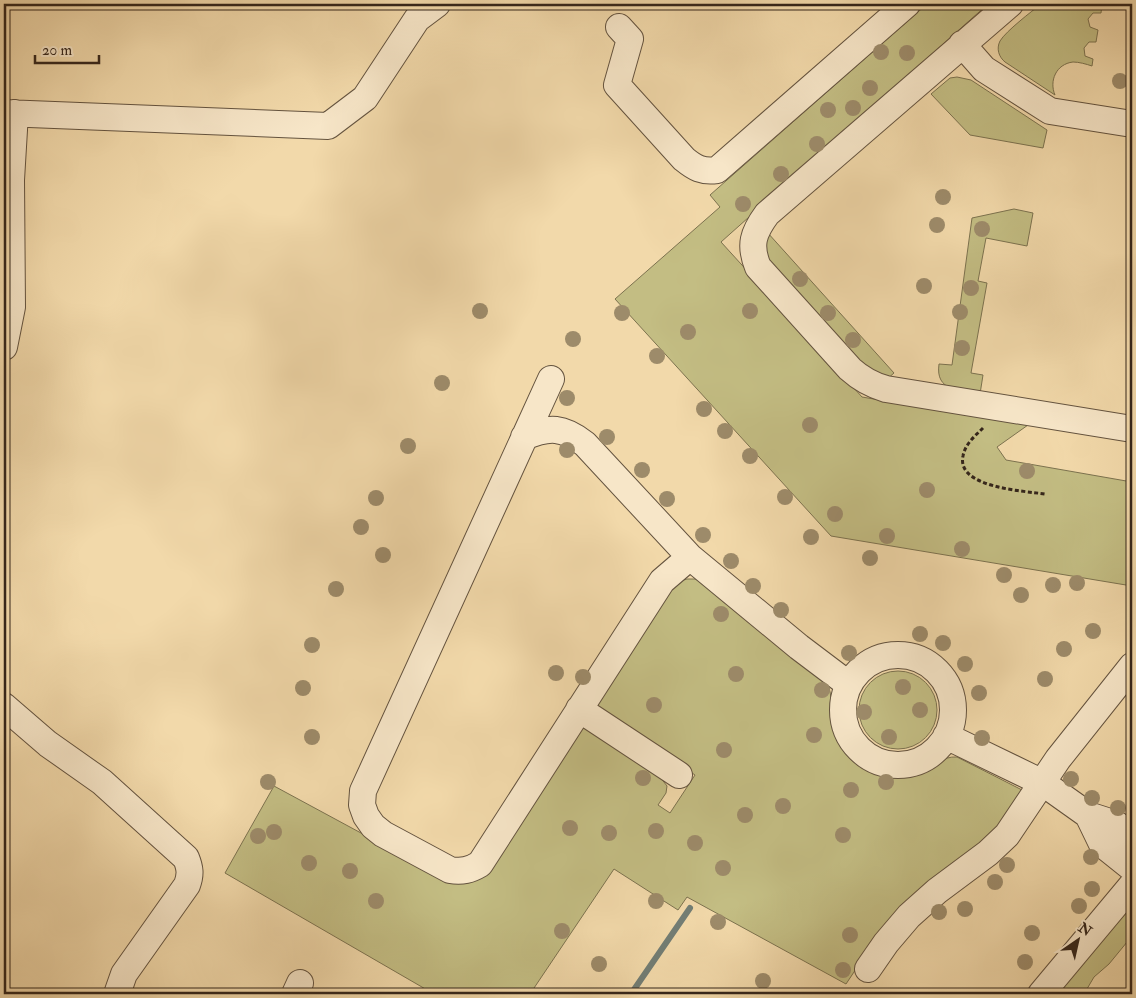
<svg xmlns="http://www.w3.org/2000/svg" width="1136" height="998" font-family="'IM FELL Double Pica',serif">
  <rect width="100%" height="100%" fill="#f2d9aa"/>
  <filter id="stains"><feTurbulence type="fractalNoise" baseFrequency=".004" numOctaves="4"/><feColorMatrix values="0 0 0 0 .2 0 0 0 0 .09 0 0 0 0 .02 0 0 0 .5 -.17"/></filter>
  <radialGradient id="worn" r=".72"><stop offset=".6" stop-color="#630" stop-opacity="0"/><stop offset="1" stop-color="#630" stop-opacity=".3"/></radialGradient>
  <path fill="#c3bd83" stroke="#7c724f" d="M 927,4 L 988,4 L 721,242 L 862,397 L 1028,425 L 997,447 L 1006,460 L 1132,482 L 1132,586 L 831,536 L 615,299 L 720,207 L 710,195 Z
    M 1041,4 L 1102,4 L 1101,13 L 1093,13 L 1088,19 L 1090,27 L 1098,30 L 1096,42 L 1089,42 L 1084,48 L 1085,56 L 1093,59 L 1092,66 C 1086,64 1079,62 1073,62 C 1056,64 1049,81 1055,95 L 1005,62 C 999,57 996,49 1000,41 C 1006,31 1031,12 1041,4 Z
    M 957,77 L 971,80 L 1047,130 L 1043,148 L 970,135 L 931,94 L 950,78 Z
    M 1014,209 L 1033,213 L 1027,246 L 986,238 L 978,281 L 987,283 L 971,373 L 983,375 L 980,394 C 960,390 935,392 939,364 L 952,365 L 972,218 Z
    M 767,232 L 894,373 L 887,379 L 867,369 L 773,267 L 764,250 Z
    M 687,579 L 695,579 L 702,582 L 827,683 C 834,696 829,711 832,725 C 840,760 877,782 912,774 C 915,774 920,773 923,772 C 936,766 942,756 957,757 L 1024,791 L 998,828 L 878,936 L 846,984 L 687,897 L 678,910 L 614,869 L 530,994 L 434,994 L 225,873 L 274,786 L 448,880 L 459,881 L 583,723 L 657,773 L 667,786 L 666,793 L 658,805 L 670,813 L 695,775 L 593,706 L 671,588 L 680,581 Z
    M859 710a39 39 0 1 1 78 0a39 39 0 1 1-78 0Z
    M 1132,900 L 1132,936 L 1109,964 L 1094,977 L 1084,994 L 1055,994 Z"/>
  <g fill="none" stroke-linecap="round" stroke-linejoin="round">
    <path stroke="#737e75" stroke-width="6" d="M 631,994 L 690,908"/>
    <defs>
      <path id="minor" d="M 1010,4 L 767,214 C 753,233 749,245 758,267 L 850,369 C 861,379 872,385 886,389 L 1132,429
        M 619,27 L 630,39 L 617,85 L 684,159 C 695,168 702,172 717,170 L 907,4
        M 962,44 L 984,69 L 1050,111 L 1132,124
        M 4,113 L 328,126 L 365,98 L 417,19 L 437,4
        M 4,347 L 12,307 L 11,180 L 15,113
        M 551,379 L 363,791 L 362,805 L 366,816 L 373,826 L 383,834 L 450,870 C 462,872 470,870 480,864 L 662,581 L 690,557
        M 524,437 C 550,426 563,427 585,444 L 690,557 L 799,647 L 848,684
        M843 710a55 55 0 1 1 110 0a55 55 0 1 1-110 0Z
        M 4,706 L 48,744 L 102,782 L 186,858 C 190,868 191,874 187,885 L 124,974 L 117,994
        M 579,709 L 679,775
        M 946,736 L 1043,783 L 1088,815 L 1116,824 L 1132,836
        M 1088,815 L 1102,844 L 1132,868
        M 868,969 L 886,943 L 909,916 L 937,891 L 988,853 L 1007,835 L 1058,759 L 1132,666
        M 295,994 L 300,983
        M 1041,994 L 1132,885"/>
    </defs>
    <use href="#minor" stroke="#64533f" stroke-width="28"/>
    <path stroke="#35261b" stroke-width="3" stroke-dasharray="4 2.5" stroke-linecap="butt" d="M 983,428 C 975,436 965,444 963,456 C 956,488 1025,491 1045,494"/>
    <use href="#minor" stroke="#f7e6c8" stroke-width="26"/>
  </g>
  <g fill="#9d8b6a">
    <circle cx="881" cy="52" r="8"/>
    <circle cx="907" cy="53" r="8"/>
    <circle cx="1120" cy="81" r="8"/>
    <circle cx="870" cy="88" r="8"/>
    <circle cx="853" cy="108" r="8"/>
    <circle cx="828" cy="110" r="8"/>
    <circle cx="817" cy="144" r="8"/>
    <circle cx="781" cy="174" r="8"/>
    <circle cx="943" cy="197" r="8"/>
    <circle cx="743" cy="204" r="8"/>
    <circle cx="937" cy="225" r="8"/>
    <circle cx="982" cy="229" r="8"/>
    <circle cx="800" cy="279" r="8"/>
    <circle cx="924" cy="286" r="8"/>
    <circle cx="971" cy="288" r="8"/>
    <circle cx="480" cy="311" r="8"/>
    <circle cx="750" cy="311" r="8"/>
    <circle cx="960" cy="312" r="8"/>
    <circle cx="622" cy="313" r="8"/>
    <circle cx="828" cy="313" r="8"/>
    <circle cx="688" cy="332" r="8"/>
    <circle cx="573" cy="339" r="8"/>
    <circle cx="853" cy="340" r="8"/>
    <circle cx="962" cy="348" r="8"/>
    <circle cx="657" cy="356" r="8"/>
    <circle cx="442" cy="383" r="8"/>
    <circle cx="567" cy="398" r="8"/>
    <circle cx="704" cy="409" r="8"/>
    <circle cx="810" cy="425" r="8"/>
    <circle cx="725" cy="431" r="8"/>
    <circle cx="607" cy="437" r="8"/>
    <circle cx="408" cy="446" r="8"/>
    <circle cx="567" cy="450" r="8"/>
    <circle cx="750" cy="456" r="8"/>
    <circle cx="642" cy="470" r="8"/>
    <circle cx="1027" cy="471" r="8"/>
    <circle cx="927" cy="490" r="8"/>
    <circle cx="785" cy="497" r="8"/>
    <circle cx="376" cy="498" r="8"/>
    <circle cx="667" cy="499" r="8"/>
    <circle cx="835" cy="514" r="8"/>
    <circle cx="361" cy="527" r="8"/>
    <circle cx="703" cy="535" r="8"/>
    <circle cx="887" cy="536" r="8"/>
    <circle cx="811" cy="537" r="8"/>
    <circle cx="962" cy="549" r="8"/>
    <circle cx="383" cy="555" r="8"/>
    <circle cx="870" cy="558" r="8"/>
    <circle cx="731" cy="561" r="8"/>
    <circle cx="1004" cy="575" r="8"/>
    <circle cx="1077" cy="583" r="8"/>
    <circle cx="1053" cy="585" r="8"/>
    <circle cx="753" cy="586" r="8"/>
    <circle cx="336" cy="589" r="8"/>
    <circle cx="1021" cy="595" r="8"/>
    <circle cx="781" cy="610" r="8"/>
    <circle cx="721" cy="614" r="8"/>
    <circle cx="1093" cy="631" r="8"/>
    <circle cx="920" cy="634" r="8"/>
    <circle cx="943" cy="643" r="8"/>
    <circle cx="312" cy="645" r="8"/>
    <circle cx="1064" cy="649" r="8"/>
    <circle cx="849" cy="653" r="8"/>
    <circle cx="965" cy="664" r="8"/>
    <circle cx="556" cy="673" r="8"/>
    <circle cx="736" cy="674" r="8"/>
    <circle cx="583" cy="677" r="8"/>
    <circle cx="1045" cy="679" r="8"/>
    <circle cx="903" cy="687" r="8"/>
    <circle cx="303" cy="688" r="8"/>
    <circle cx="822" cy="690" r="8"/>
    <circle cx="979" cy="693" r="8"/>
    <circle cx="654" cy="705" r="8"/>
    <circle cx="920" cy="710" r="8"/>
    <circle cx="864" cy="712" r="8"/>
    <circle cx="814" cy="735" r="8"/>
    <circle cx="312" cy="737" r="8"/>
    <circle cx="889" cy="737" r="8"/>
    <circle cx="982" cy="738" r="8"/>
    <circle cx="724" cy="750" r="8"/>
    <circle cx="643" cy="778" r="8"/>
    <circle cx="1071" cy="779" r="8"/>
    <circle cx="268" cy="782" r="8"/>
    <circle cx="886" cy="782" r="8"/>
    <circle cx="851" cy="790" r="8"/>
    <circle cx="1092" cy="798" r="8"/>
    <circle cx="783" cy="806" r="8"/>
    <circle cx="1118" cy="808" r="8"/>
    <circle cx="745" cy="815" r="8"/>
    <circle cx="570" cy="828" r="8"/>
    <circle cx="656" cy="831" r="8"/>
    <circle cx="274" cy="832" r="8"/>
    <circle cx="609" cy="833" r="8"/>
    <circle cx="843" cy="835" r="8"/>
    <circle cx="258" cy="836" r="8"/>
    <circle cx="695" cy="843" r="8"/>
    <circle cx="1091" cy="857" r="8"/>
    <circle cx="309" cy="863" r="8"/>
    <circle cx="1007" cy="865" r="8"/>
    <circle cx="723" cy="868" r="8"/>
    <circle cx="350" cy="871" r="8"/>
    <circle cx="995" cy="882" r="8"/>
    <circle cx="1092" cy="889" r="8"/>
    <circle cx="376" cy="901" r="8"/>
    <circle cx="656" cy="901" r="8"/>
    <circle cx="1079" cy="906" r="8"/>
    <circle cx="965" cy="909" r="8"/>
    <circle cx="939" cy="912" r="8"/>
    <circle cx="718" cy="922" r="8"/>
    <circle cx="562" cy="931" r="8"/>
    <circle cx="1032" cy="933" r="8"/>
    <circle cx="850" cy="935" r="8"/>
    <circle cx="1025" cy="962" r="8"/>
    <circle cx="599" cy="964" r="8"/>
    <circle cx="843" cy="970" r="8"/>
    <circle cx="763" cy="981" r="8"/>
  </g>
  <rect width="1136" height="998" fill="none" stroke="#f2d9aa" stroke-width="20"/>
  <rect x="5" y="5" width="1126" height="988" fill="none" stroke="#35261b" stroke-width="2.5"/>
  <rect x="10" y="10" width="1116" height="978" fill="none" stroke="#35261b"/>
  <g transform="translate(1078 940) rotate(34)" stroke="#f7e6c8" stroke-width="4" paint-order="stroke">
  <path d="M0-4L9 19L0 12L-9 19Z" fill="#35261b"/>
  <text y="-8" font-size="14" font-weight="bold" text-anchor="middle" fill="#35261b">N</text>
  </g>
  <path d="M35 55v8h64v-8" fill="none" stroke="#35261b" stroke-width="2.5"/>
  <text x="42" y="55" font-size="15" fill="#35261b" stroke="#f7e6c8" stroke-width="4" paint-order="stroke">20 m</text>
  <rect width="100%" height="100%" filter="url(#stains)"/>
  <rect width="100%" height="100%" fill="url(#worn)"/>
</svg>
